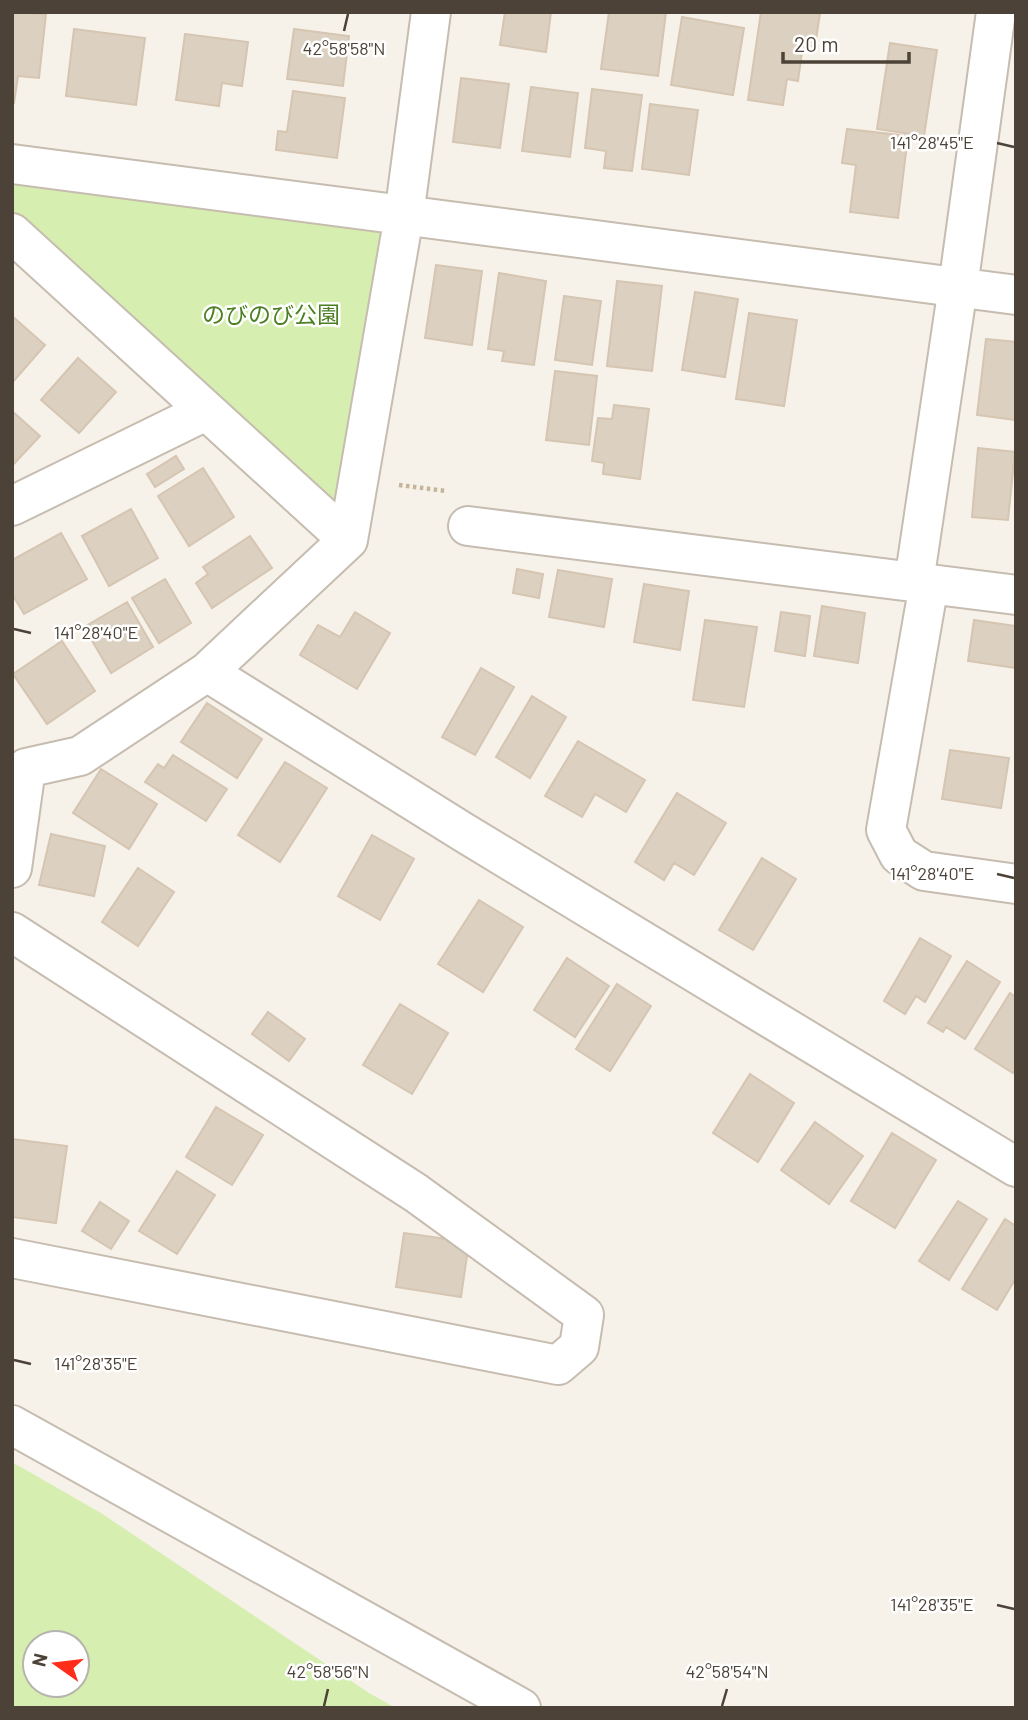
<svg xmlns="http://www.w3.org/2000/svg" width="1028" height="1720" font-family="Barlow,'Noto Sans JP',sans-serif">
  <rect width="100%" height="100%" fill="#f6f2ea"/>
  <path fill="#d6eeb0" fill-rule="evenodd" d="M 12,164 L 404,216 L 348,540 L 12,232 Z
    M 12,1462 L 101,1513 L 369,1693 L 396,1708 L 12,1708 ZM 35,1643 L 77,1643 L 77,1685 L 35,1685 Z"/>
  <path fill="#dcd0c1" stroke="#d5c5b1" stroke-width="2" d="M 12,12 L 46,14 L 39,78 L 18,76 L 14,103 L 12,103 Z
    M 505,12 L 551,12 L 546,52 L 500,45 Z
    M 609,12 L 666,12 L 658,76 L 601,69 Z
    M 761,12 L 820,13 L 815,47 L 803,45 L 798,81 L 787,79 L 783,105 L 748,100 Z
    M 682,17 L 744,28 L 733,95 L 671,85 Z
    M 74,29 L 145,38 L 136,105 L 66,96 Z
    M 294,29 L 349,36 L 343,86 L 287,79 Z
    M 185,34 L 248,42 L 242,86 L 222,83 L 219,106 L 176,100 Z
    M 890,43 L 937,50 L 924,136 L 877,129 Z
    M 461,78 L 509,84 L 500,148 L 453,142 Z
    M 531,87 L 578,93 L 570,157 L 522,151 Z
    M 592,89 L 642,95 L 632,171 L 604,168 L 606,151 L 585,148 Z
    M 293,91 L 345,98 L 337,158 L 276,150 L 278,131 L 287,132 Z
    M 650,104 L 698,110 L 689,175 L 642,169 Z
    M 847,129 L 908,136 L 898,218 L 850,212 L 856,165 L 842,163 Z
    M 436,265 L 482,271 L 472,345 L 425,338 Z
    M 499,273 L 546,281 L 534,365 L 502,361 L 504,351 L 488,349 Z
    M 617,281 L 662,286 L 652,371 L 607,366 Z
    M 695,292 L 738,299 L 725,377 L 682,370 Z
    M 564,296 L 601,301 L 592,365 L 555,360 Z
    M 749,313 L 797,320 L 784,406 L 736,399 Z
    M 12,316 L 45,345 L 12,383 Z
    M 986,339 L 1016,342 L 1016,420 L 977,415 Z
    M 78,358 L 116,392 L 79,433 L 41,400 Z
    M 555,371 L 597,376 L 589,445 L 546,440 Z
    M 614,405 L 649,409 L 640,479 L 603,474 L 604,463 L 592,461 L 598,418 L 612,419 Z
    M 12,411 L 40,436 L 12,466 Z
    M 978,448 L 1015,452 L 1008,520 L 972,517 Z
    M 176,456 L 184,469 L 155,487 L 147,474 Z
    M 203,468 L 234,517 L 189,546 L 158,496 Z
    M 131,509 L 158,558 L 109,586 L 82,536 Z
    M 61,533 L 87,579 L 24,614 L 12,594 L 12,560 Z
    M 250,536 L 272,568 L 212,608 L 196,583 L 208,574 L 203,567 Z
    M 517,569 L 543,574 L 539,598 L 513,593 Z
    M 558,570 L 612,579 L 604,627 L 549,617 Z
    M 165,579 L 191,623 L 159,643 L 132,598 Z
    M 644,584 L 689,591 L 680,650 L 634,642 Z
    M 127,602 L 153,647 L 111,673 L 84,627 Z
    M 822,606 L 865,613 L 858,663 L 814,656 Z
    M 355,612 L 390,633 L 357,689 L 300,655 L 318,625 L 340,637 Z
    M 781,612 L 810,616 L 805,656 L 775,651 Z
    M 705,620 L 757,627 L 744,707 L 693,700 Z
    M 974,620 L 1016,626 L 1016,668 L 968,661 Z
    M 62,641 L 95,691 L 47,724 L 13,674 Z
    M 481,668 L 514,687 L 475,755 L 442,737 Z
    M 532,696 L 566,717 L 530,778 L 496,757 Z
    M 207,703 L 262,739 L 237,778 L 181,742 Z
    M 578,741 L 645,780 L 626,812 L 595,794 L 582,817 L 545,796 Z
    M 950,750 L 1009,758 L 1001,808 L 942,799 Z
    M 173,755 L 227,789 L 206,821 L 145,782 L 158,764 L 164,768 Z
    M 285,762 L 327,788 L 280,862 L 238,835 Z
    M 101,769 L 157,804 L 129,849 L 73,813 Z
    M 677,793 L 726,823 L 694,875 L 674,863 L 664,880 L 635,862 Z
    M 51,834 L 105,846 L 94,896 L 39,885 Z
    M 372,835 L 414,859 L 380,920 L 338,896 Z
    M 762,858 L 796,879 L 753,950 L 719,930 Z
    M 138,868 L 174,892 L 138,946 L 102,922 Z
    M 479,900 L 523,927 L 483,992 L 438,964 Z
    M 920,938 L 951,956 L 925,1002 L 916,996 L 905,1014 L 884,1001 Z
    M 567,958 L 609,986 L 575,1037 L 534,1010 Z
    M 967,961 L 1000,982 L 965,1039 L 946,1027 L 943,1032 L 928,1023 Z
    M 617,984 L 651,1006 L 610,1071 L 576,1049 Z
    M 1010,993 L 1016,997 L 1016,1068 L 1013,1073 L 975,1049 Z
    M 400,1004 L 448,1033 L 412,1094 L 363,1065 Z
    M 268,1012 L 305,1039 L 289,1061 L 252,1034 Z
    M 750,1074 L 794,1103 L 758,1162 L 713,1133 Z
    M 216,1107 L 263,1135 L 232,1185 L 186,1157 Z
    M 815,1122 L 863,1156 L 829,1204 L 781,1170 Z
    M 892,1133 L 936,1160 L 895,1228 L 851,1201 Z
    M 12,1139 L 67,1146 L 56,1223 L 12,1217 Z
    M 177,1171 L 215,1195 L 177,1254 L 139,1231 Z
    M 958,1201 L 987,1219 L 949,1280 L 919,1261 Z
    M 100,1202 L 129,1221 L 111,1249 L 82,1231 Z
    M 1005,1219 L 1016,1226 L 1016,1278 L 997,1310 L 962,1289 Z
    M 404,1233 L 469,1242 L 461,1297 L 396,1287 Z"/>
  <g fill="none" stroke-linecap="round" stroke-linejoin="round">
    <defs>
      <path id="street" d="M 12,164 L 1016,295
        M 12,233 L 348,540
        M 12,506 L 206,411
        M 468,526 L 1016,595
        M 914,582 L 958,287 L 996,12
        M 929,584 L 886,830 L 899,855 L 924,871 L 1016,884
        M 207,672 L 463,832 L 1016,1167
        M 12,868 L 26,768 L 80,756 L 207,672 L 348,540 L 404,216 L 431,12
        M 12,932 L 416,1193 L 584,1315 L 579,1347 L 558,1365 L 12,1258
        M 12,1425 L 521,1708"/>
    </defs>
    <use href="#street" stroke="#c6bcaf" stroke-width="42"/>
    <path stroke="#c7b59b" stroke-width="4.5" stroke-dasharray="3.5 3.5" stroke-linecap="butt" d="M 399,485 L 446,491"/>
    <use href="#street" stroke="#fff" stroke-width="38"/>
  </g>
  <path fill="none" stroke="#4c4237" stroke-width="2.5" d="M 344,31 L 348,14M 997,143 L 1014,147M 14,629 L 31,633M 997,874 L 1014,878M 14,1360 L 31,1364M 997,1605 L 1014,1609M 324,1706 L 328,1689M 722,1706 L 727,1689"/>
  <g text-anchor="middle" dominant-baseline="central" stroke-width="5" stroke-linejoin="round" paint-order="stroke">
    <g font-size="23" fill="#4b7f22" stroke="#fff">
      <text x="271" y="314">のびのび公園</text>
    </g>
  </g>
  <g font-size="18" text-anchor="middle" fill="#4c4237" stroke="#fff" stroke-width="5" stroke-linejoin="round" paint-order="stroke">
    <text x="344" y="55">42°58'58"N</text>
    <text x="932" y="149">141°28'45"E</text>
    <text x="96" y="639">141°28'40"E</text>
    <text x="932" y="880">141°28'40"E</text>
    <text x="96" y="1370">141°28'35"E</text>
    <text x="932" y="1611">141°28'35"E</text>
    <text x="328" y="1678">42°58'56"N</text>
    <text x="727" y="1678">42°58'54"N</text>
  </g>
  <rect width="1028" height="1720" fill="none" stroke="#4c4237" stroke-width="28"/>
  <g transform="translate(56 1664) rotate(284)"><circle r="33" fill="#ffffff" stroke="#b7b3af" stroke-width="2"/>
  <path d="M0-5L12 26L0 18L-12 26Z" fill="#ff2d19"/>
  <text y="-10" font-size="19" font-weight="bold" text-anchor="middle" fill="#4c4237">N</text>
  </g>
  <path d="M783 52v10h126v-10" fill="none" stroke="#4c4237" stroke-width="3.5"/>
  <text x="794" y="52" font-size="21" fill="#4c4237" stroke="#ffffff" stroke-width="5" paint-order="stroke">20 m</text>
</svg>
